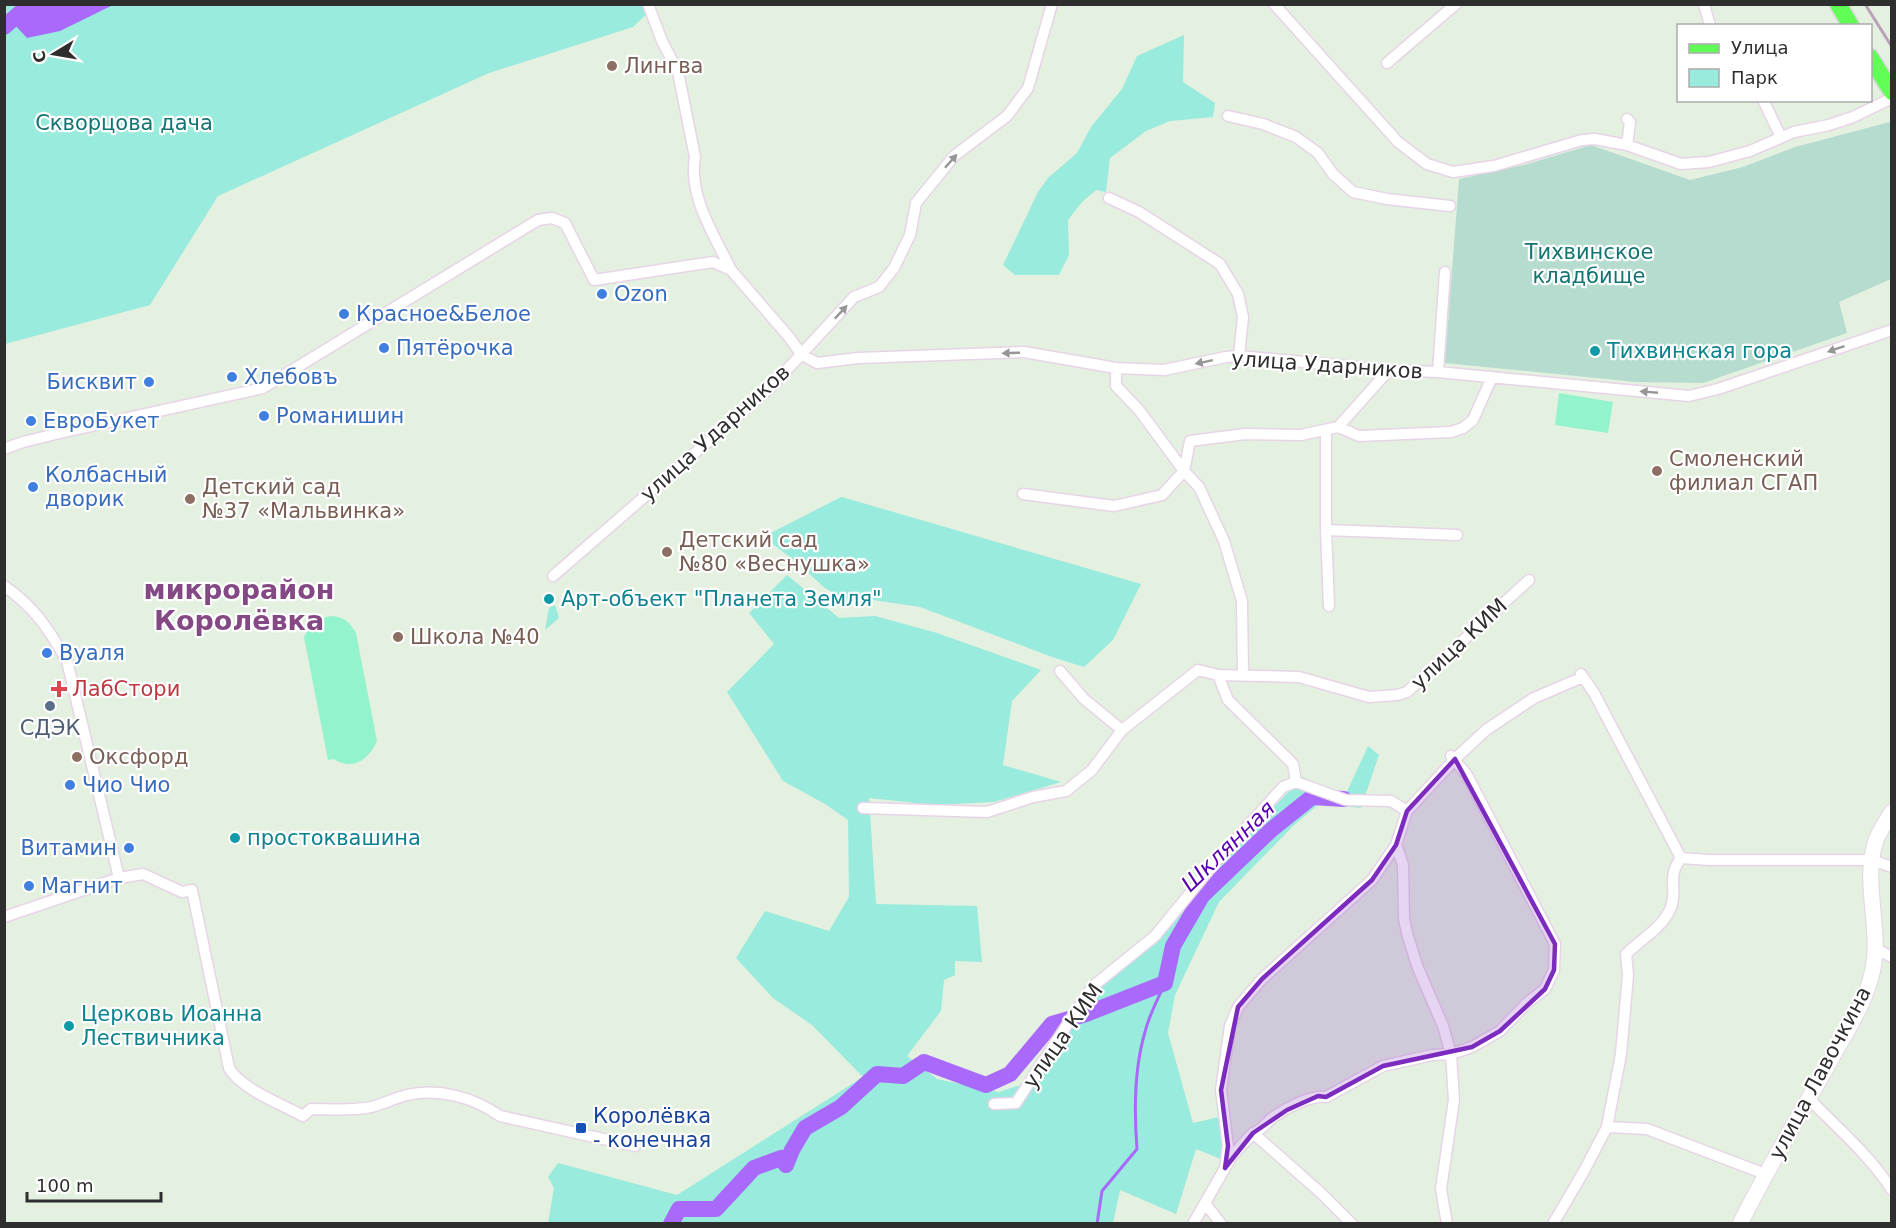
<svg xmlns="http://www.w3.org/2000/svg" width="1896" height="1228" font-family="'DejaVu Sans',sans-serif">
  <rect width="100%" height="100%" fill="#e4f0e0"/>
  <path fill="#98ebdd" d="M 5,5 L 651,5 L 652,9 L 633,27 L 489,73 L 218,196 L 150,305 L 5,344 Z
    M 1184,35 L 1183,82 L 1215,103 L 1213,117 L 1170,121 L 1146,131 L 1110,158 L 1106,192 L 1096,190 L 1082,202 L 1068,220 L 1069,255 L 1059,275 L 1015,275 L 1003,265 L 1038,192 L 1048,178 L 1077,153 L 1091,127 L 1122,89 L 1137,56 Z
    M 841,497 L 842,497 L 1141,584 L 1113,640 L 1084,667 L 1052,657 L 920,607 L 873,600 L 847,601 L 825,588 L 794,560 L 763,537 Z
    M 787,575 L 839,618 L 875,616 L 937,633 L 1041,670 L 1012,701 L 1003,765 L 1061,782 L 994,802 L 935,805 L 869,798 L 876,904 L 977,906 L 982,962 L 955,961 L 955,975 L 944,980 L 941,1011 L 907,1056 L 937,1079 L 999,1092 L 1030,1082 L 1070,1016 L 1141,948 L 1292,788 L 1300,776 L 1345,796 L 1368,746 L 1379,755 L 1361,808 L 1319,804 L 1294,825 L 1219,902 L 1175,995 L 1168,1033 L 1193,1123 L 1219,1117 L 1226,1161 L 1196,1149 L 1176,1214 L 1120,1190 L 1113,1223 L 548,1223 L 554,1188 L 548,1177 L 558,1163 L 677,1195 L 863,1077 L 812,1025 L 773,998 L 736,958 L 765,911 L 829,931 L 849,897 L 848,820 L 825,804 L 783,781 L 727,692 L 774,644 L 749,613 Z
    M 555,605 L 559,618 L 545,630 L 549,608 Z"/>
  <path fill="#b5dccf" d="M 1890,122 L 1891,125 L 1891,279 L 1839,302 L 1847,333 L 1703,383 L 1636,382 L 1445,363 L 1459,179 L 1524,165 L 1591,145 L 1690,180 L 1743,167 L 1795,147 Z"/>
  <path fill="#93f3cc" d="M 1559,393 L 1613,402 L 1608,433 L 1555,425 Z
    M 331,616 C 344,617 350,622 356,633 L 377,741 C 369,760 352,771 334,759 L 328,760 L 304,637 C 310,626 318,618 331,616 Z"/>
  <path fill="#a96afb" d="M 19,5 L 19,4 L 113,5 L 60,31 L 27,38 L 13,23 Z"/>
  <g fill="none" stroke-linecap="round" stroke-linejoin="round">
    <path stroke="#a96afb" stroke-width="3" d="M 1097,1224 L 1102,1191 L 1137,1149 C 1134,1111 1134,1069 1145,1032 C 1149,1015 1158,999 1165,983"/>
    <path stroke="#a96afb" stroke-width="16" d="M 4,27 L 30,4
      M 671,1224 L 679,1209 L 716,1209 L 754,1168 L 781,1158 L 786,1165 L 792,1150 L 805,1128 L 841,1107 L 877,1074 L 903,1076 L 924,1062 L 986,1085 L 1010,1074 L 1052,1024 L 1086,1014 L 1165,983 L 1173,946 L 1202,896 L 1271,830 L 1312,797 L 1344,799"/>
    <defs>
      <path id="street" d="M 648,4 L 662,41 L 678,72 L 695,157 C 688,197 715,236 731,270
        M 1274,4 L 1398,142 L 1427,164 L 1453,172 L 1494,166 L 1582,140 L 1595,139 L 1627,145 L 1681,164 L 1709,162 L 1750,151 L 1794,132 L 1829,125 L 1853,117 L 1892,98
        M 1704,4 L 1710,26
        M 1387,63 L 1456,4
        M 1763,100 L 1781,137
        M 1228,116 L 1263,124 L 1296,137 L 1318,153 L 1333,174 L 1353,192 L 1387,199 L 1450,206
        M 1627,119 L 1630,122 L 1627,145
        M 1109,198 L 1139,212 L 1220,264 L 1238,294 L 1243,317 L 1239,356
        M 1116,368 L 1116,386 L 1139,410 L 1184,471 L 1199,487 L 1224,541 L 1242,601 L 1243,676
        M 1438,372 L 1445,272
        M 1338,427 L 1389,370
        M 1326,430 L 1326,530 L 1329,606
        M 4,449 L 23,442 L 64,432 L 263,388 L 538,220 L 552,218 L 565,223 L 594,280 L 713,262 L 731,270 L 789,337 L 801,354 L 817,363 L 858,358 L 1024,352 L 1116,368 L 1164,370 L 1226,357 L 1239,356 L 1389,370 L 1438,372 L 1689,396 L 1718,389 L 1892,330
        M 1023,494 L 1114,506 L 1162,495 L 1184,471 L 1190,441 L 1245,434 L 1301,435 L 1338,427 L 1359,436 L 1451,432 L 1463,428 L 1473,420 L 1492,377
        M 1326,530 L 1457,535
        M 553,576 L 771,387 L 854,297 L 879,287 L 894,268 L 910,235 L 916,203 L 954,156 L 1007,116 L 1028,88 L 1052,4
        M 4,586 C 35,607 49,630 67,661 L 119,878
        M 1060,671 L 1084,699 L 1122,730
        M 1581,674 L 1594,693 L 1681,858
        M 1218,675 L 1228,700 L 1293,764 L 1296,782
        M 863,808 L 987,812 L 1033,797 L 1066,791 L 1092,770 L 1122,730 L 1198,670 L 1218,675 L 1299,677 L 1369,697 L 1397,695 L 1407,692 L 1529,580
        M 1396,845 L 1403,865 L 1404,919 L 1408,937 L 1418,968 L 1443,1026 L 1451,1054 L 1454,1100 L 1441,1189 L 1447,1224
        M 1681,858 L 1709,860 L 1872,860 L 1892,867
        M 4,917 L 119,878 L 143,874 L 182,892 L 192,890 L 229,1068 C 241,1089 281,1104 303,1116 L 311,1109 C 330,1109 352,1111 371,1107 C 383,1104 395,1098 407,1095 C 439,1088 473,1097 500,1116 L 635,1146
        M 1876,949 L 1892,957
        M 1809,1099 C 1838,1128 1869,1155 1892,1190
        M 994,1104 L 1016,1103 L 1092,987 L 1155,936 L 1217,860 L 1283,787 L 1296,782 L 1346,800 L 1391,801 L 1407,811
        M 1607,1127 L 1647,1129 L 1765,1174
        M 1227,1165 L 1231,1157 L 1253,1133
        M 1205,1203 L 1221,1224
        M 1193,1224 L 1225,1168 L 1228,1146 L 1221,1090 L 1230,1026 L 1238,1007 L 1262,979 L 1372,880 L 1396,845 L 1407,811 L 1455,759 L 1486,730 L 1534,698 L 1583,677
        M 1352,1224 L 1321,1193 L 1253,1133 C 1262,1130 1265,1124 1272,1118 C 1286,1108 1310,1095 1326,1097 L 1383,1066 L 1432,1055 L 1451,1054 L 1472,1047 L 1500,1031 L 1527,1003 L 1545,989 L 1554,970 L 1555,944 L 1467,775 L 1451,756
        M 1553,1224 L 1584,1171 L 1607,1127 L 1621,1054 L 1628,975 L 1626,954 C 1641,939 1664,927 1671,907 C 1678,888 1666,878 1681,858"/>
      <path id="secondary" d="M 1740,1224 C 1767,1169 1799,1116 1829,1063 C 1844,1035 1863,1008 1871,977 C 1884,932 1861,885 1876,840 C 1880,831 1886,821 1892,812"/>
      <path id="primary" d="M 1838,4 L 1851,26
        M 1870,57 L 1892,92"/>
    </defs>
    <use href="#street" stroke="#e7d4e7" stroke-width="13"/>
    <use href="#secondary" stroke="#e7d4e7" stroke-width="17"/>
    <use href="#primary" stroke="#d5d5d5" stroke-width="19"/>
    <use href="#street" stroke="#fff" stroke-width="10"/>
    <use href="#secondary" stroke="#fff" stroke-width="15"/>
    <use href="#primary" stroke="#61ff56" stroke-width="16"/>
    <path stroke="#baa1b9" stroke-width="3" d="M 1865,4 L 1892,47"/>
  </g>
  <defs><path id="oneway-solid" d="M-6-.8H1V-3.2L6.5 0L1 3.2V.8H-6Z" transform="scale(1.5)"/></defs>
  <g fill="#969696">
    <use href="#oneway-solid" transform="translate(951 161) rotate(-48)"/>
    <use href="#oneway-solid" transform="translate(841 312) rotate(-47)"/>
    <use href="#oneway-solid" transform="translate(1836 349) rotate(161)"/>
    <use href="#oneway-solid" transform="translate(1011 353) rotate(178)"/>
    <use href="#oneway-solid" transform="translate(1204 362) rotate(168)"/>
    <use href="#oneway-solid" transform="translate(1649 392) rotate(-175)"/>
  </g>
  <path fill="#7b2cbf" fill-opacity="0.2" stroke="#7b2cbf" stroke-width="4.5" stroke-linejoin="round" d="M 1455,759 L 1555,944 L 1554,970 L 1545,989 L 1500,1031 L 1472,1047 L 1383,1066 L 1326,1097 L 1318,1096 L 1287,1110 L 1253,1133 L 1225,1168 L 1228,1146 L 1221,1090 L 1238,1007 L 1262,979 L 1372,880 L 1396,845 L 1407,811 Z"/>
  <g fill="#8d6e63" stroke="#fff" stroke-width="2">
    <circle cx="612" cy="66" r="6"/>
    <circle cx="1657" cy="471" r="6"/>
    <circle cx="190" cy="499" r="6"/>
    <circle cx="667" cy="552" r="6"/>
    <circle cx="398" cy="637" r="6"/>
    <circle cx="77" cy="757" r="6"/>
  </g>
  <g fill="#3f7fe0" stroke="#fff" stroke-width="2">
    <circle cx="602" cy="294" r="6"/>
    <circle cx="344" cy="314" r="6"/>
    <circle cx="384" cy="348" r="6"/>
    <circle cx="232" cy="377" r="6"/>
    <circle cx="149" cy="382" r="6"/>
    <circle cx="264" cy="416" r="6"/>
    <circle cx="31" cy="421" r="6"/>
    <circle cx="33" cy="487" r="6"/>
    <circle cx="47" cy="653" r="6"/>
    <circle cx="70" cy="785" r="6"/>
    <circle cx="129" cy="848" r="6"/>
    <circle cx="29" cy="886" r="6"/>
  </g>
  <g fill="#0f9aa8" stroke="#fff" stroke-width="2">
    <circle cx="1595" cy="351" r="6"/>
    <circle cx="549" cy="599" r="6"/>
    <circle cx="235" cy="838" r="6"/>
    <circle cx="69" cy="1026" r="6"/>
  </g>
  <path fill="#e0444e" stroke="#fff" stroke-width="2" d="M56 680h6v6h6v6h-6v6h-6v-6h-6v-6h6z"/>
  <circle fill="#5c6f8a" stroke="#fff" stroke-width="2" cx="50" cy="706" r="6"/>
  <rect fill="#1a4fb4" stroke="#fff" stroke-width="2" x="575" y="1122" width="12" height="12" rx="3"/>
  <g text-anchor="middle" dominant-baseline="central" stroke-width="4.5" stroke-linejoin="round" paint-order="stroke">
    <g font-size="21" fill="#785e54" stroke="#fff" text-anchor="start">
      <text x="624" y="66">Лингва</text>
      <text x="1669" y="459">Смоленский<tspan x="1669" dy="24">филиал СГАП</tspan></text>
      <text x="202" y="487">Детский сад<tspan x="202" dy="24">№37 «Мальвинка»</tspan></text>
      <text x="679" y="540">Детский сад<tspan x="679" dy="24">№80 «Веснушка»</tspan></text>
      <text x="410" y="637">Школа №40</text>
      <text x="89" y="757">Оксфорд</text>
    </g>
    <g font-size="21" fill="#137571" stroke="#fff">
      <text x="124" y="123">Скворцова дача</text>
      <text x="1589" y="252">Тихвинское<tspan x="1589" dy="24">кладбище</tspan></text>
    </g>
    <g font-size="21" fill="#366cbe" stroke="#fff" text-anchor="start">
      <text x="614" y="294">Ozon</text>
      <text x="356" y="314">Красное&amp;Белое</text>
      <text x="396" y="348">Пятёрочка</text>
      <text x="244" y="377">Хлебовъ</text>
      <text x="137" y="382" text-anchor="end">Бисквит</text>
      <text x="276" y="416">Романишин</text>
      <text x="43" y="421">ЕвроБукет</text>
      <text x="45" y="475">Колбасный<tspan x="45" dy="24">дворик</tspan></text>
      <text x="59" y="653">Вуаля</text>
      <text x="82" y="785">Чио Чио</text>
      <text x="117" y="848" text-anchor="end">Витамин</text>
      <text x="41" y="886">Магнит</text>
    </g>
    <g font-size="21" fill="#0d838f" stroke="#fff" text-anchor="start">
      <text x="1607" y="351">Тихвинская гора</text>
      <text x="561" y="599">Арт-объект "Планета Земля"</text>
      <text x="247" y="838">простоквашина</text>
      <text x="81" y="1014">Церковь Иоанна<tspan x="81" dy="24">Лествичника</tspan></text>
    </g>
    <g font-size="21" fill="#2e2e2e" stroke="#fff">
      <text transform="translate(1327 365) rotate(4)">улица Ударников</text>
      <text transform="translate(715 433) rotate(-42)">улица Ударников</text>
      <text transform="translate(1459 644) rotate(-43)">улица КИМ</text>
      <text transform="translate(1063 1036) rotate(-55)">улица КИМ</text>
      <text transform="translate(1820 1073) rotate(-62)">улица Лавочкина</text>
    </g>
    <g font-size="21" fill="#be3a42" stroke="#fff" text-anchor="start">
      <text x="72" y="689">ЛабСтори</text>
    </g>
    <g font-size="21" fill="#4e5e75" stroke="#fff">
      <text x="50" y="728">СДЭК</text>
    </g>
    <g font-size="21" fill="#164399" stroke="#fff" text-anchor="start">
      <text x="593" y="1116">Королёвка<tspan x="593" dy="24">- конечная</tspan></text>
    </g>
    <g font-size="22" font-style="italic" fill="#5a00b0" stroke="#fff">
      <text transform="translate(1228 846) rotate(-44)">Шклянная</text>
    </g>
    <g font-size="27" font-weight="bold" fill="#844885" stroke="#fff">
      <text x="239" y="589">микрорайон<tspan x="239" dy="31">Королёвка</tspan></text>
    </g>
  </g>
  <rect width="1896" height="1228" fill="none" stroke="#2e2e2e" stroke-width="12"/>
  <rect x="1677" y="24" width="195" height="78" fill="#ffffff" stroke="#ababab" stroke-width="1.5"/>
  <rect x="1689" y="44" width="30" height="9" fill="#61ff56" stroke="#ababab" stroke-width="1.5"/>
  <text x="1731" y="54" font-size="18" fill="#2e2e2e">Улица</text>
  <rect x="1689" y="69" width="30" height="18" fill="#98ebdd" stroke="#ababab" stroke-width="1.5"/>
  <text x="1731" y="84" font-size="18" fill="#2e2e2e">Парк</text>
  <g transform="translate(54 54) rotate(259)" stroke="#ffffff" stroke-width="4.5" paint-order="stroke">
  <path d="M0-4.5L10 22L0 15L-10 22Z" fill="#2e2e2e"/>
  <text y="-9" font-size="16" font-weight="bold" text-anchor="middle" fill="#2e2e2e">С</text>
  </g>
  <path d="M27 1192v9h134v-9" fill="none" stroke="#2e2e2e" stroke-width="3"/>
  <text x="36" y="1192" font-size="18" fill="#2e2e2e" stroke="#ffffff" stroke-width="4.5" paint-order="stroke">100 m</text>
</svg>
